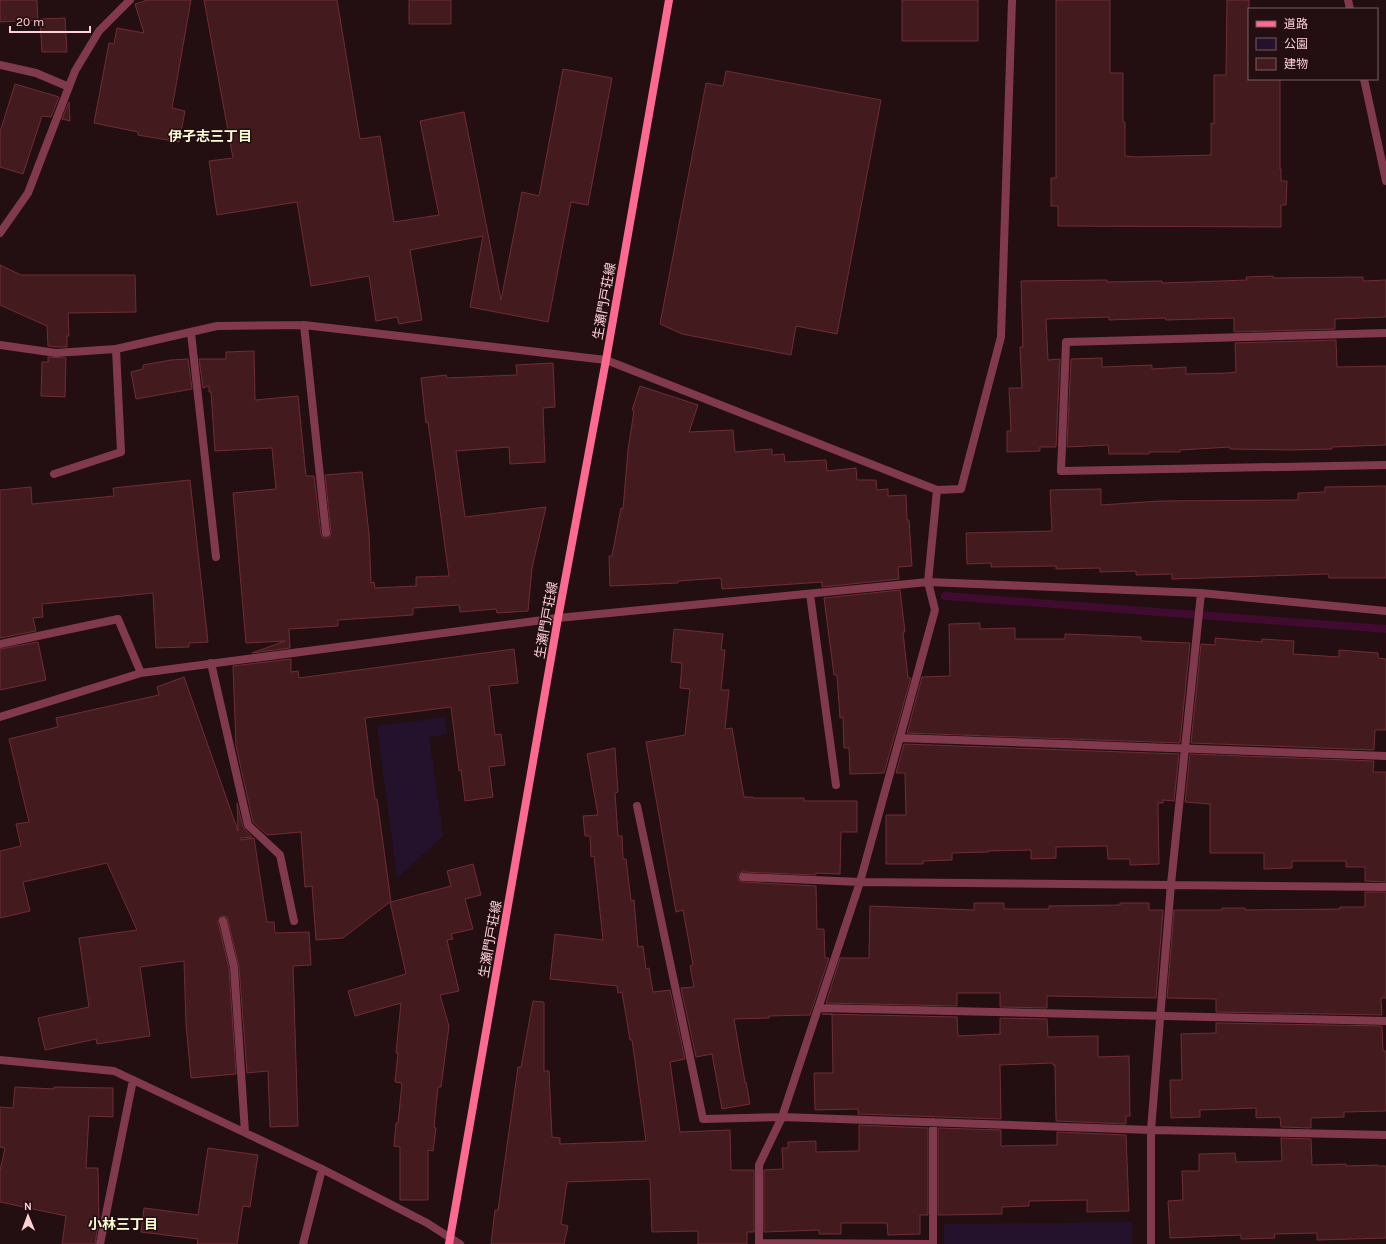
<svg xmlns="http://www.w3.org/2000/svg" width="1386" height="1244" font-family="Karla,'Noto Sans JP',sans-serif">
  <rect width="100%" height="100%" fill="#230e11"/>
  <path fill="#24122d" d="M 445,717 L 447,734 L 429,737 L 443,836 L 397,878 L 377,726 Z
    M 1132,1222 L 1132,1244 L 944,1244 L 944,1224 Z"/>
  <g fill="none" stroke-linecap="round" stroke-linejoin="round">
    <path stroke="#3f0b2e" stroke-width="8" d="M 945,596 L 1386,629"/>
  </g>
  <path fill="#431b1f" stroke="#6f2d34" d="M 0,0 L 37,0 L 38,20 L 0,22 Z
    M 148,0 L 191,0 L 172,108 L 185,111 L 179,142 L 138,135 L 138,132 L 94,123 L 109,43 L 114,44 L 117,28 L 144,33 L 135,4 Z
    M 204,0 L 337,0 L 360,139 L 380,136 L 394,222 L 439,215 L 420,121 L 464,112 L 501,300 L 522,192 L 539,196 L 563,69 L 612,78 L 588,205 L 571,202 L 548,322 L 470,307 L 483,236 L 410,250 L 422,320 L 399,324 L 397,317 L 376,321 L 369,276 L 311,286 L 297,202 L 217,215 L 209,161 L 233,158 Z
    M 409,0 L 451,0 L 451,24 L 409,24 Z
    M 902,0 L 978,0 L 978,41 L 902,41 Z
    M 1056,0 L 1110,0 L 1110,73 L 1123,73 L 1123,122 L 1125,122 L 1125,156 L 1136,157 L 1211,155 L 1211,123 L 1214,124 L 1214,75 L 1226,75 L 1227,0 L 1249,0 L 1249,79 L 1280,79 L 1280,169 L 1281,169 L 1281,181 L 1287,181 L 1286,205 L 1281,205 L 1281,227 L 1058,226 L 1058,206 L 1051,206 L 1051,178 L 1056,178 Z
    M 65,18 L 67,52 L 42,52 L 40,19 Z
    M 726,71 L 881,100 L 837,334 L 796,326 L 791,355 L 682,334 L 660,324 L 706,83 L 723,86 Z
    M 15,84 L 59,97 L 51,117 L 42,116 L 23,174 L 0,167 L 0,132 Z
    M 69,102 L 70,121 L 62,119 Z
    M 0,265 L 21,275 L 135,275 L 136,312 L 68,313 L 69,336 L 67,336 L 67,347 L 56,347 L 48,346 L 47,326 L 0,305 Z
    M 1273,276 L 1273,278 L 1363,277 L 1363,281 L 1386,280 L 1386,317 L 1335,319 L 1335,329 L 1234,332 L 1234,318 L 1166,320 L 1165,318 L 1109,320 L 1109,317 L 1046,319 L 1048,360 L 1060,359 L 1056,447 L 1040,447 L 1040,451 L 1007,452 L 1007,431 L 1011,431 L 1009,388 L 1022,388 L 1020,347 L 1023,347 L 1021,281 L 1107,280 L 1107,282 L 1162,281 L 1162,283 L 1192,282 L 1247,280 L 1246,277 Z
    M 1336,340 L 1337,367 L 1386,366 L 1386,445 L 1332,447 L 1332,449 L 1291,450 L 1230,449 L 1230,447 L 1180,450 L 1180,452 L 1149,452 L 1149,454 L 1109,454 L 1108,445 L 1067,447 L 1071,359 L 1102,358 L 1102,367 L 1152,365 L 1152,369 L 1186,367 L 1186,374 L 1228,373 L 1236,372 L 1235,343 Z
    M 254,351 L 255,400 L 298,396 L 306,476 L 314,476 L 321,534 L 323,538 L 329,538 L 331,533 L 325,475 L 362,472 L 369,534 L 371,583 L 374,582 L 375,588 L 416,586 L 416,577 L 449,576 L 428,422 L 426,423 L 421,378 L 446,375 L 447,378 L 517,375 L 516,365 L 553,363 L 555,407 L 543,408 L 545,462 L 510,464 L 509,447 L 456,451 L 465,517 L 546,507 L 532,568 L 528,611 L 497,613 L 496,609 L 460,612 L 459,605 L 413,608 L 413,615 L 338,620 L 338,626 L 289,629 L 290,648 L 252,653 L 285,641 L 246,643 L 233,493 L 276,489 L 272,448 L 215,451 L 211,392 L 209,392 L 209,386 L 203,388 L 199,359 L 226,359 L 226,352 Z
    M 48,357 L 66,358 L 65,397 L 41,396 L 42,362 L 48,362 Z
    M 188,359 L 192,389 L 136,399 L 131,372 L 143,369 L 143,365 L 171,360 Z
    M 640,386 L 698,405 L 689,432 L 733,430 L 735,452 L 772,449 L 772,455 L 784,454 L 785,462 L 826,460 L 827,471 L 856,468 L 857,480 L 876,480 L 877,490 L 888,489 L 888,496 L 906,495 L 907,520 L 909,520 L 912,566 L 898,567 L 899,579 L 822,587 L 822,582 L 722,589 L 721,578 L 678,581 L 678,583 L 610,586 L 609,556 L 612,556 L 621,508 L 623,509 L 628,450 L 634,411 L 632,410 Z
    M 190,480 L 208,642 L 189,643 L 189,647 L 156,648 L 153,593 L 42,604 L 43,617 L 33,618 L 36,631 L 0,638 L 0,490 L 31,487 L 32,504 L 114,496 L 113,488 Z
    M 1386,486 L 1386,578 L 1329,578 L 1328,574 L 1172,579 L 1172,574 L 1136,575 L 1136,571 L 1100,572 L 1100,568 L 1056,569 L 1056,566 L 991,567 L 991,563 L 967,564 L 966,533 L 1052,531 L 1050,490 L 1101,489 L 1101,505 L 1160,501 L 1298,500 L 1298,493 L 1325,492 L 1325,487 Z
    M 900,590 L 905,632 L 903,632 L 908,678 L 911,678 L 884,773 L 850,774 L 849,748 L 844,748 L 843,717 L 840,718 L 837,675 L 834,675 L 824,598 Z
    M 980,623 L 980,629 L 1015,628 L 1015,639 L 1065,639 L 1065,634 L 1141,637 L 1141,641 L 1190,643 L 1180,743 L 907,733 L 922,677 L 950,676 L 949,624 Z
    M 674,629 L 723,634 L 721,650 L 725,650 L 721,690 L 729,690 L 725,729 L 732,728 L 744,797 L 753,797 L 753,798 L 804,798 L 804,801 L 857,801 L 857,832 L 841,832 L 840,874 L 816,873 L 816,875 L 743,872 L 738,874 L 738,880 L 743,882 L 816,886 L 817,929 L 824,929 L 825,958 L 829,958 L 810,1015 L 769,1016 L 769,1018 L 734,1019 L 745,1082 L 746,1082 L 750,1104 L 722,1109 L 712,1054 L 696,1057 L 681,988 L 694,987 L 690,966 L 693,965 L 683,910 L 676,912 L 646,742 L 685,735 L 690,689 L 680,688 L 682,663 L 671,662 Z
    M 1215,638 L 1262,642 L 1262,639 L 1294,641 L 1293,654 L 1339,657 L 1339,650 L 1378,653 L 1378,658 L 1386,659 L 1386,730 L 1375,730 L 1374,750 L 1191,743 L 1201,644 L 1215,645 Z
    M 38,642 L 46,680 L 0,690 L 0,649 Z
    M 514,649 L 518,683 L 489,686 L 495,735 L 501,734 L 505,765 L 489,767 L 493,797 L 465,801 L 461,770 L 459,771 L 451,707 L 365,718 L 375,799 L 377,799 L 391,902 L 451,886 L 447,871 L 473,864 L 481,895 L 465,899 L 473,929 L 451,934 L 453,939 L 447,940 L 459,991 L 440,995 L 449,1026 L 441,1087 L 438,1087 L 434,1127 L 436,1128 L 433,1151 L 428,1150 L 428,1200 L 400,1200 L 400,1147 L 394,1146 L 396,1123 L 398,1123 L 402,1083 L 395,1082 L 398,1053 L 396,1053 L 401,1003 L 355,1016 L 348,991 L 406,974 L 390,902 L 343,938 L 316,940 L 312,886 L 305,887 L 301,832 L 267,835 L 253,822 L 236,746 L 233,666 L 291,659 L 291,672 L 298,671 L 299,678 Z
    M 184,677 L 238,831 L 237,803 L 243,827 L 252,837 L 241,838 L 241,840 L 254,838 L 267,922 L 274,922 L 275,933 L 309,932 L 311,965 L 293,966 L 298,1126 L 270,1127 L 268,1071 L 247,1073 L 239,967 L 227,917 L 222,916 L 220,917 L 218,922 L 229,968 L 236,1074 L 191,1078 L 186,1024 L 184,961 L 140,967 L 150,1036 L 97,1044 L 96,1039 L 45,1050 L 38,1018 L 89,1007 L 79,938 L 137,930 L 107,863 L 23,882 L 30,911 L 0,918 L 0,851 L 21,846 L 16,824 L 29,822 L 9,739 L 58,727 L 56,718 L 159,695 L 157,687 Z
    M 904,744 L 1179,754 L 1174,801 L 1163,800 L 1163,803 L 1158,803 L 1159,864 L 1130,865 L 1130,859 L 1108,859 L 1107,846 L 1056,847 L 1056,858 L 1031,859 L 1031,850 L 988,851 L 988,852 L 952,853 L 952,860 L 923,861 L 923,864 L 886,864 L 886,815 L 906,815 L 905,773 L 896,773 Z
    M 615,748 L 618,792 L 615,793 L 618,836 L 622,836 L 623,859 L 626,859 L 631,901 L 634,900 L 638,947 L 643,946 L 646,969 L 649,968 L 653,992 L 670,990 L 685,1059 L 670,1062 L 680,1132 L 730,1130 L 731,1170 L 754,1170 L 754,1232 L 747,1232 L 747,1244 L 698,1244 L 698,1231 L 652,1232 L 650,1179 L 567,1182 L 561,1224 L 568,1226 L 564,1244 L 491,1244 L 495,1210 L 498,1210 L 518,1067 L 521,1067 L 533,1001 L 544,1002 L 544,1071 L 549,1071 L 552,1137 L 560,1138 L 560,1144 L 646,1141 L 632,1040 L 630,1040 L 622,992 L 618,993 L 617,986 L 550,979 L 555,934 L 603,940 L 594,856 L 591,857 L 590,836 L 585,836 L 583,816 L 598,815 L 587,754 Z
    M 1190,754 L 1374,761 L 1373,772 L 1386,772 L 1386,882 L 1365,881 L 1365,867 L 1346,867 L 1346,861 L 1292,861 L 1292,868 L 1264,869 L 1264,853 L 1210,853 L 1210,804 L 1185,802 Z
    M 1365,892 L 1386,892 L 1386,998 L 1381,998 L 1382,1015 L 1216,1012 L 1216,999 L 1167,998 L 1174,910 L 1222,910 L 1222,908 L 1245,908 L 1245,910 L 1340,909 L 1340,907 L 1365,907 Z
    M 974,903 L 1004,903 L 1004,909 L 1049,909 L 1049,906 L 1120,905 L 1120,903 L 1149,903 L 1149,910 L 1163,910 L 1156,998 L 1047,996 L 1047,1008 L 1000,1007 L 1000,993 L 957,993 L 957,1006 L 826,1003 L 840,958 L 869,958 L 870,906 L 974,910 Z
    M 822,1014 L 957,1017 L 958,1036 L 1000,1034 L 1000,1018 L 1047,1019 L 1048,1037 L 1098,1036 L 1098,1057 L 1129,1056 L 1130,1116 L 1126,1116 L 1126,1124 L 1056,1121 L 1055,1065 L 1053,1065 L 1053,1063 L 1000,1065 L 1001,1119 L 858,1114 L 858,1109 L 815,1110 L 814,1073 L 833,1073 L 832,1014 Z
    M 1216,1023 L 1382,1026 L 1383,1051 L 1386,1051 L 1386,1111 L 1344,1112 L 1344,1117 L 1311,1118 L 1311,1128 L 1281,1127 L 1280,1117 L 1256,1118 L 1256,1108 L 1200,1110 L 1200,1117 L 1171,1118 L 1170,1080 L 1182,1080 L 1181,1034 L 1216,1033 Z
    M 15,1087 L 54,1089 L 54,1087 L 113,1088 L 113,1117 L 89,1116 L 86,1168 L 98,1168 L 99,1220 L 95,1244 L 62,1244 L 66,1216 L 0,1202 L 0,1171 L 5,1148 L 0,1147 L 0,1107 L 13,1108 Z
    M 859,1125 L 928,1128 L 928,1215 L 920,1215 L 920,1234 L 888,1235 L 887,1223 L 841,1223 L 841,1234 L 819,1234 L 819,1230 L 764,1232 L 764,1170 L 783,1169 L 782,1148 L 788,1148 L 788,1142 L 816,1141 L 816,1152 L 859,1151 Z
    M 938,1128 L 1001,1130 L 1001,1146 L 1057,1145 L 1057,1132 L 1126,1135 L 1129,1211 L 1087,1212 L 1087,1200 L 1029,1201 L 1029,1206 L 1002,1207 L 1002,1214 L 938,1215 Z
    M 1281,1138 L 1311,1139 L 1312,1165 L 1346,1164 L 1346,1166 L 1378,1165 L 1378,1166 L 1386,1166 L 1386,1238 L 1317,1240 L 1317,1233 L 1274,1234 L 1275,1238 L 1241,1239 L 1241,1235 L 1170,1238 L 1168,1201 L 1183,1200 L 1182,1171 L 1199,1171 L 1199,1154 L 1235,1153 L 1236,1162 L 1282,1161 Z
    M 208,1148 L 258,1155 L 250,1207 L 243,1206 L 237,1244 L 197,1244 L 198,1239 L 141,1232 L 144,1208 L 198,1215 Z"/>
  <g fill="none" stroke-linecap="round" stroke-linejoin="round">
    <path stroke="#813a4d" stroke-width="8" d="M 54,474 L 121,452 L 116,349"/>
    <path stroke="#813a4d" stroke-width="8" d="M 1348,0 L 1350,9
      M 0,65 L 36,73 L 69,87
      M 1364,79 L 1386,181
      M 0,233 L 28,193 L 75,71 L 99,31 L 130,0
      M 304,325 L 326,533
      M 191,333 L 216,557
      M 1386,333 L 1066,342 L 1061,471 L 1386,465
      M 0,345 L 56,353 L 116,349 L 217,326 L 304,325 L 606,360 L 937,490 L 928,582 L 935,610 L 860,882 L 782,1117 L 759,1165 L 759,1244
      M 937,490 L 961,489 L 1001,337 L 1012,0
      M 810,594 L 836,785
      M 0,644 L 118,619 L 141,673
      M 211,663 L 248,825 L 280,855 L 294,921
      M 0,717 L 141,673 L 558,618 L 928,582 L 1201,593 L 1386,611
      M 900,738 L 1386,756
      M 637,806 L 703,1119 L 782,1117 L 1151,1130 L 1386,1135
      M 743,877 L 860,882 L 1386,887
      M 223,921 L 234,967 L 245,1132
      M 818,1008 L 1386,1021
      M 0,1060 L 114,1071 L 322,1169 L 427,1223 L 460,1244
      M 759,1243 L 933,1244
      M 100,1244 L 133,1080
      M 303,1244 L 322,1169
      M 933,1244 L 933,1122
      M 1151,1244 L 1151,1130 L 1171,884 L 1201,593"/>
    <path stroke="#fc6a92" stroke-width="8" d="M 449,1244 L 558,618 L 606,360 L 669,0"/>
  </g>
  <g text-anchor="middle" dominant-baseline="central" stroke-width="3" stroke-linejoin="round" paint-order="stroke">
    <g font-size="13" fill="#fed1d9" stroke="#230e11">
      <text transform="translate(604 301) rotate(-80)">生瀬門戸荘線</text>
      <text transform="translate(546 620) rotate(-80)">生瀬門戸荘線</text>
      <text transform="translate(490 939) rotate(-80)">生瀬門戸荘線</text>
    </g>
    <g font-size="14" font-weight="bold" fill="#fbfed3" stroke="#230e11">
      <text x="210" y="136">伊孑志三丁目</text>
      <text x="123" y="1224">小林三丁目</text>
    </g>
  </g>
  <rect x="1248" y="8" width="130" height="72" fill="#230e11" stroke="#7b5c61"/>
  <rect x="1256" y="21" width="20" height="6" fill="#fc6a92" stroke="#7b5c61"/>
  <text x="1284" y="28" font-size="12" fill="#fed1d9">道路</text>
  <rect x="1256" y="38" width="20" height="12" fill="#24122d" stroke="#7b5c61"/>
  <text x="1284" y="48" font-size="12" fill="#fed1d9">公園</text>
  <rect x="1256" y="58" width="20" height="12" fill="#431b1f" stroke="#7b5c61"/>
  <text x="1284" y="68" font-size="12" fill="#fed1d9">建物</text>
  <g transform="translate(28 1216) rotate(359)" stroke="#230e11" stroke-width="3" paint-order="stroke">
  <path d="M0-3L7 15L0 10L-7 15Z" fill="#fed1d9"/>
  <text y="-6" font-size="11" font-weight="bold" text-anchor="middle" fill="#fed1d9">N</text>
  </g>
  <path d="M10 26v6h80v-6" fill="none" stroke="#fed1d9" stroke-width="2"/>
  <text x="16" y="26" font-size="12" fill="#fed1d9" stroke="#230e11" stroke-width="3" paint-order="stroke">20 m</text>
</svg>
